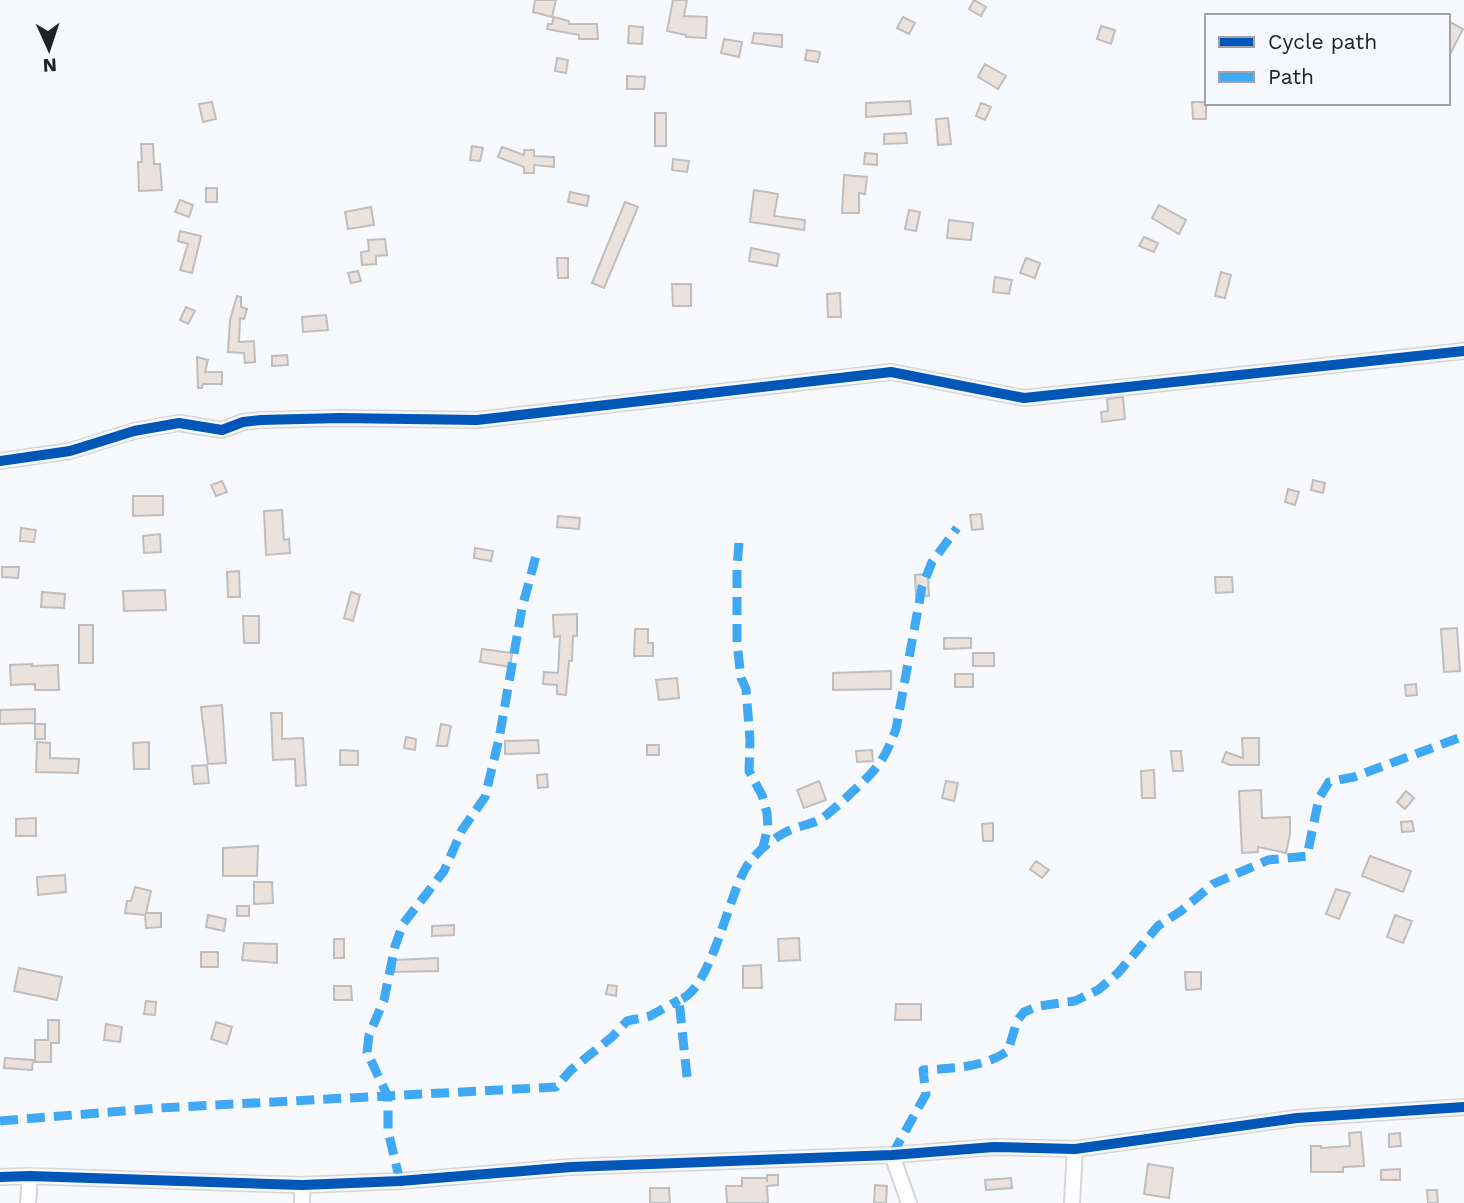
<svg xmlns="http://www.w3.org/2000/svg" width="1464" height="1203" font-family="'Work Sans',sans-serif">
  <rect width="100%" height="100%" fill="#f8f9fc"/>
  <path fill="#ebe2dd" stroke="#bfbebf" stroke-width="2" d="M 535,0 L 556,0 L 552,17 L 533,12 Z
    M 673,0 L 687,0 L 684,16 L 707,17 L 706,38 L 686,37 L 686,35 L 667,31 Z
    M 974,0 L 986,7 L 981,16 L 969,9 Z
    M 554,17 L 569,21 L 569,24 L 597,24 L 598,39 L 579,39 L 579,35 L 547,29 L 548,24 L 552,24 Z
    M 903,17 L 915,23 L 909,34 L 897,28 Z
    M 1448,21 L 1463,29 L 1448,58 Z
    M 629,26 L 643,27 L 642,44 L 628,43 Z
    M 1101,26 L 1115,30 L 1111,44 L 1097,39 Z
    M 754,33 L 782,35 L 782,47 L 752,43 Z
    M 724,39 L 742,42 L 739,57 L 721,53 Z
    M 807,50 L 820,52 L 818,62 L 805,60 Z
    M 557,58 L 568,60 L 566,73 L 555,71 Z
    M 985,64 L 1006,76 L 998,89 L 978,77 Z
    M 627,76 L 645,77 L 644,89 L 627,89 Z
    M 910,101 L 911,114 L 866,117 L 866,103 Z
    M 212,102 L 216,119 L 203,122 L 199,104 Z
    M 1192,102 L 1206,102 L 1206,119 L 1193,119 Z
    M 981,103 L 991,107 L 985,120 L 976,116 Z
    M 655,113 L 666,113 L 666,146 L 655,146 Z
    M 948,118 L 951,144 L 938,145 L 936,119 Z
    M 906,133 L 907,143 L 884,144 L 884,134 Z
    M 141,144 L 153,144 L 154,164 L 160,164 L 162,190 L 139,191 L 138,162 L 142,162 Z
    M 472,146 L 483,148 L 480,161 L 470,160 Z
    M 502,147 L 524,155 L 524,150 L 534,150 L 534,156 L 554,157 L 554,167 L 534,165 L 534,173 L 524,173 L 524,167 L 498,157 Z
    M 865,153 L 877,154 L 877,165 L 864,164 Z
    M 673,159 L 689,161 L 687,172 L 672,170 Z
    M 844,175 L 867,177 L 865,194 L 859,193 L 859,213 L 842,213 Z
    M 206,188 L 217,188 L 217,202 L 206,202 Z
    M 754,190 L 778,194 L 774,216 L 805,220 L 804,230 L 750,222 Z
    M 570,192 L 589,196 L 587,206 L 568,202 Z
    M 180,200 L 193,205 L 189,217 L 175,212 Z
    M 625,202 L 638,207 L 604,288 L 592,283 Z
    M 1159,205 L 1186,220 L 1179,234 L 1152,218 Z
    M 371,207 L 374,225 L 348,229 L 345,212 Z
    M 909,210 L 920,212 L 916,231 L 905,229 Z
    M 949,220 L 973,223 L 971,240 L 947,238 Z
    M 180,231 L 201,236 L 192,273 L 180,270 L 188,244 L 178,241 Z
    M 1144,237 L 1158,243 L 1154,252 L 1139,246 Z
    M 385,239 L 387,255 L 376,256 L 376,264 L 362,265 L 361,252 L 369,251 L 368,240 Z
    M 751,248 L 779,254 L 777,266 L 749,261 Z
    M 557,258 L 568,258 L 568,278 L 558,278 Z
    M 1026,258 L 1040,263 L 1035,278 L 1020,273 Z
    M 358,271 L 361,281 L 351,283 L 348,273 Z
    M 1221,272 L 1231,275 L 1225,298 L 1215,296 Z
    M 995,277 L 1012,280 L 1009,294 L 993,292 Z
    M 672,284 L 691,284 L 691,306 L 673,306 Z
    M 840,293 L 841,317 L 828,317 L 827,294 Z
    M 237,296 L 241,297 L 241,307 L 247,309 L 244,319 L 240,318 L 239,342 L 254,341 L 255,362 L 245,363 L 244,353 L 228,352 L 230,320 Z
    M 186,307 L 195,311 L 188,324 L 180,320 Z
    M 326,315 L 328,330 L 303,332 L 302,317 Z
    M 287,355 L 288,365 L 272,366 L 272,356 Z
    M 197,357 L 208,360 L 205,372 L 222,372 L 222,384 L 203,384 L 202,388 L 198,388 Z
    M 1123,397 L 1125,419 L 1102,422 L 1101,412 L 1108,411 L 1107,399 Z
    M 1313,480 L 1325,483 L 1323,493 L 1311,490 Z
    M 222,481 L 227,492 L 216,496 L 211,485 Z
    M 1288,489 L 1299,492 L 1295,505 L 1285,502 Z
    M 133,496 L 163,496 L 163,515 L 133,516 Z
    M 282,510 L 284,540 L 289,539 L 290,553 L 266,555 L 264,511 Z
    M 981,514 L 983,529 L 972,530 L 970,515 Z
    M 558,516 L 580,518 L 579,529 L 557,527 Z
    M 21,528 L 36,530 L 34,542 L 20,541 Z
    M 160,534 L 161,552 L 144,553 L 143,536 Z
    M 475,548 L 493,551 L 491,561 L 474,558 Z
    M 2,567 L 19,567 L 18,578 L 2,577 Z
    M 239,571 L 240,597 L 228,597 L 227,572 Z
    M 928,574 L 929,596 L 916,596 L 915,575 Z
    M 1215,577 L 1232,577 L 1233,592 L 1216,593 Z
    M 165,590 L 166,610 L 124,611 L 123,591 Z
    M 42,592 L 65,594 L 64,608 L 41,607 Z
    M 351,592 L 360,595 L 353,621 L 344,618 Z
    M 577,614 L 577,636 L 573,636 L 572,661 L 569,661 L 566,695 L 557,694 L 557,685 L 543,684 L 544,672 L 558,673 L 560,636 L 554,637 L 553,615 Z
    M 243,616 L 259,616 L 259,643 L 244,643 Z
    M 79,625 L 93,625 L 93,663 L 79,663 Z
    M 1457,628 L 1460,671 L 1444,672 L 1441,629 Z
    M 635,629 L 648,629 L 648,643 L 653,643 L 653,656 L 634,656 Z
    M 944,638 L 971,638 L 971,648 L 944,649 Z
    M 482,649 L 512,653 L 510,667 L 480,662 Z
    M 973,653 L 994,653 L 994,666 L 973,666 Z
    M 32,664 L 32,666 L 58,665 L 59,690 L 35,690 L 35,684 L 11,685 L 10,665 Z
    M 891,671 L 891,689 L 833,690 L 833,673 Z
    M 955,674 L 973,674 L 973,687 L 955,687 Z
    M 677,678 L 679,698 L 659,700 L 656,680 Z
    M 1416,684 L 1417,695 L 1406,696 L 1405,685 Z
    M 222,705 L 226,763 L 208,764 L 201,707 Z
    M 35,709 L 35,723 L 0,724 L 0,710 Z
    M 271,713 L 282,713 L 282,739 L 303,738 L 306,785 L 296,786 L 295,759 L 273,760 Z
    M 35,724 L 45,724 L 45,739 L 35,739 Z
    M 441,724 L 451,726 L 447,746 L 437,746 Z
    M 406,737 L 416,739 L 415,750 L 404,748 Z
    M 1242,738 L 1259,738 L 1259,765 L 1230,765 L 1222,762 L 1226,752 L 1243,758 Z
    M 538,740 L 539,753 L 505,754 L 505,741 Z
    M 37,742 L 50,743 L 50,758 L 79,759 L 78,773 L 36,772 Z
    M 149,742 L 149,769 L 134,769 L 133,743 Z
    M 647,745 L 659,745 L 659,755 L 647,755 Z
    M 340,750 L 358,751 L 358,765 L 340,765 Z
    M 872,750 L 873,761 L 857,762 L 856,751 Z
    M 1171,751 L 1181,751 L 1183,771 L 1173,771 Z
    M 207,765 L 209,783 L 194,784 L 192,766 Z
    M 1154,770 L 1155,798 L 1142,798 L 1141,771 Z
    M 547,774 L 548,787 L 538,788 L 537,775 Z
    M 819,781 L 826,800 L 804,808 L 797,790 Z
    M 946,781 L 958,783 L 954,801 L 942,798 Z
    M 1261,790 L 1262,818 L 1290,817 L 1290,834 L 1286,853 L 1258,847 L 1258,852 L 1242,853 L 1239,791 Z
    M 1406,791 L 1414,798 L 1405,809 L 1397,802 Z
    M 36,818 L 36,836 L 16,836 L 16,819 Z
    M 1412,821 L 1414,831 L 1402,832 L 1401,822 Z
    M 993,823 L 993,841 L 983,841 L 982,824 Z
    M 258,846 L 257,876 L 223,876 L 223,848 Z
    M 1370,856 L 1411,871 L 1403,892 L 1362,876 Z
    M 1036,861 L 1049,870 L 1042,878 L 1030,869 Z
    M 65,875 L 66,892 L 38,895 L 37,877 Z
    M 254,882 L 272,882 L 273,903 L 254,904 Z
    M 135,887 L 151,891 L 146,913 L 161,913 L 161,927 L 146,928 L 145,915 L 125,913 L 127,901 L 131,901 Z
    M 1336,889 L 1350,893 L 1339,919 L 1326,914 Z
    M 237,906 L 249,906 L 249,916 L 237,916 Z
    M 208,915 L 226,919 L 224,931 L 206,927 Z
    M 1395,915 L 1412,921 L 1403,943 L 1387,937 Z
    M 454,925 L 454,935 L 432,936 L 432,926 Z
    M 799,938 L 800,960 L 779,961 L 778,939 Z
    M 334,939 L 344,939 L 344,958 L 334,958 Z
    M 244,943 L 277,944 L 277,963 L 242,960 Z
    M 201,952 L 218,952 L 218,967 L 201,967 Z
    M 438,958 L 438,971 L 395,972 L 395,960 Z
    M 761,965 L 762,988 L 743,988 L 743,966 Z
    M 19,968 L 62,977 L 57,1000 L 14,991 Z
    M 1185,972 L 1201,972 L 1201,989 L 1186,990 Z
    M 608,985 L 617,986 L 616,996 L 606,994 Z
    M 334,986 L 351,986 L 352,1000 L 334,1000 Z
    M 146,1001 L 156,1002 L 155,1015 L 144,1014 Z
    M 896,1004 L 921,1004 L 921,1020 L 895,1020 Z
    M 48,1020 L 59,1020 L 59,1043 L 51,1043 L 51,1062 L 35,1062 L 35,1040 L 48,1040 Z
    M 216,1022 L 232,1027 L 227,1044 L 211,1039 Z
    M 106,1024 L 122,1027 L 120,1042 L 104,1040 Z
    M 5,1058 L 33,1060 L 32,1070 L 4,1068 Z
    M 1361,1132 L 1364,1166 L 1343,1167 L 1343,1172 L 1311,1172 L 1311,1146 L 1321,1146 L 1321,1148 L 1350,1146 L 1349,1133 Z
    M 1400,1133 L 1401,1146 L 1389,1147 L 1389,1134 Z
    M 1148,1164 L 1173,1168 L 1169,1198 L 1144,1194 Z
    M 1400,1169 L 1400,1180 L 1381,1180 L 1381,1170 Z
    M 767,1175 L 778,1175 L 778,1185 L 767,1186 L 768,1203 L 727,1203 L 726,1186 L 742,1186 L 742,1178 L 767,1178 L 767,1182 Z
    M 1011,1178 L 1012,1188 L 986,1190 L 985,1180 Z
    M 875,1185 L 887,1186 L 886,1203 L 874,1203 Z
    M 650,1188 L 669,1188 L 670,1203 L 650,1203 Z
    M 1427,1190 L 1437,1190 L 1438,1203 L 1428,1203 Z"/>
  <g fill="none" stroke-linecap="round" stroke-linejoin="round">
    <defs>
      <path id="street" d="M 0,461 L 70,451 L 134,431 L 179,423 L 222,430 L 243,422 L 261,420 L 340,418 L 477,420 L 891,372 L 1024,398 L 1464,351
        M 892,1155 L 909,1203
        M 0,1177 L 30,1176 L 302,1185 L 400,1181 L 571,1167 L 892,1155 L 994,1147 L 1075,1149 L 1297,1118 L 1464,1107
        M 302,1185 L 302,1203
        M 28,1203 L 30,1176
        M 1072,1203 L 1075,1149"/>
    </defs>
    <use href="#street" stroke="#d5d6d8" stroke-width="18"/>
    <use href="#street" stroke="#fefeff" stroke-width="14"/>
    <path stroke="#3fa9f5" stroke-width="9" stroke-dasharray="18 9" stroke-linecap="butt" d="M 739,543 L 737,567 L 737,643 L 741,678 L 746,689 L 750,740 L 749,771 L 762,795 L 767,813 L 768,827 L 763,847
      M 687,1077 L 679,1000 C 713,989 728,891 749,863 C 758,851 772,839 786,832 C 797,826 810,825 821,819 C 830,813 838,805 846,798 C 874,771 882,767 896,729 L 922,587 L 932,562 L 957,528
      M 0,1121 L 159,1108 L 556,1087 L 571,1070 L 612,1037 L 627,1021 L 650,1016 L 679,1000
      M 892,1155 L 926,1094 L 923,1070 C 954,1068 982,1068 1008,1051 L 1017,1021 L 1024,1012 L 1039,1006 L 1075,1001 L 1098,990 L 1118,973 L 1158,926 L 1181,911 L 1213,884 L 1268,860 L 1307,856 L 1319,798 L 1329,782 L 1354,777 L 1464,736
      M 400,1181 L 388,1131 L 388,1097 L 367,1052 L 369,1035 L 384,1000 L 395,946 L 403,924 L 444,871 L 462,830 L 485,797 L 499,739 L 522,608 L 537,552"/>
    <defs>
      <path id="cycleway" d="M 0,461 L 70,451 L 134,431 L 179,423 L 222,430 L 243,422 L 261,420 L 340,418 L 477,420 L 891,372 L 1024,398 L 1464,351
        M 0,1177 L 30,1176 L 302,1185 L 400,1181 L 571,1167 L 892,1155 L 994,1147 L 1075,1149 L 1297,1118 L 1464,1107"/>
    </defs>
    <use href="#cycleway" stroke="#f6f8fe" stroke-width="15"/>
    <use href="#cycleway" stroke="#0057b8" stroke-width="10"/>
  </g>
  <rect x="1205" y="14" width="245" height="91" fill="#f6f8fe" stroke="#a1a2a7" stroke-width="2"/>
  <rect x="1219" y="37" width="35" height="10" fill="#0057b8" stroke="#a1a2a7" stroke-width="2"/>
  <text x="1268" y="49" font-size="21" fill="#212224">Cycle path</text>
  <rect x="1219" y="72" width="35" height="10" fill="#3fa9f5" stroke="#a1a2a7" stroke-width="2"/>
  <text x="1268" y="84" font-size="21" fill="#212224">Path</text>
  <g transform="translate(49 49) rotate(177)" stroke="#f6f8fe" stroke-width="5" paint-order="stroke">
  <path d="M0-5L12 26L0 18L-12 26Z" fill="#212224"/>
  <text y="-10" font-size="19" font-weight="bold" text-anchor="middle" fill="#212224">N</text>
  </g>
</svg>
